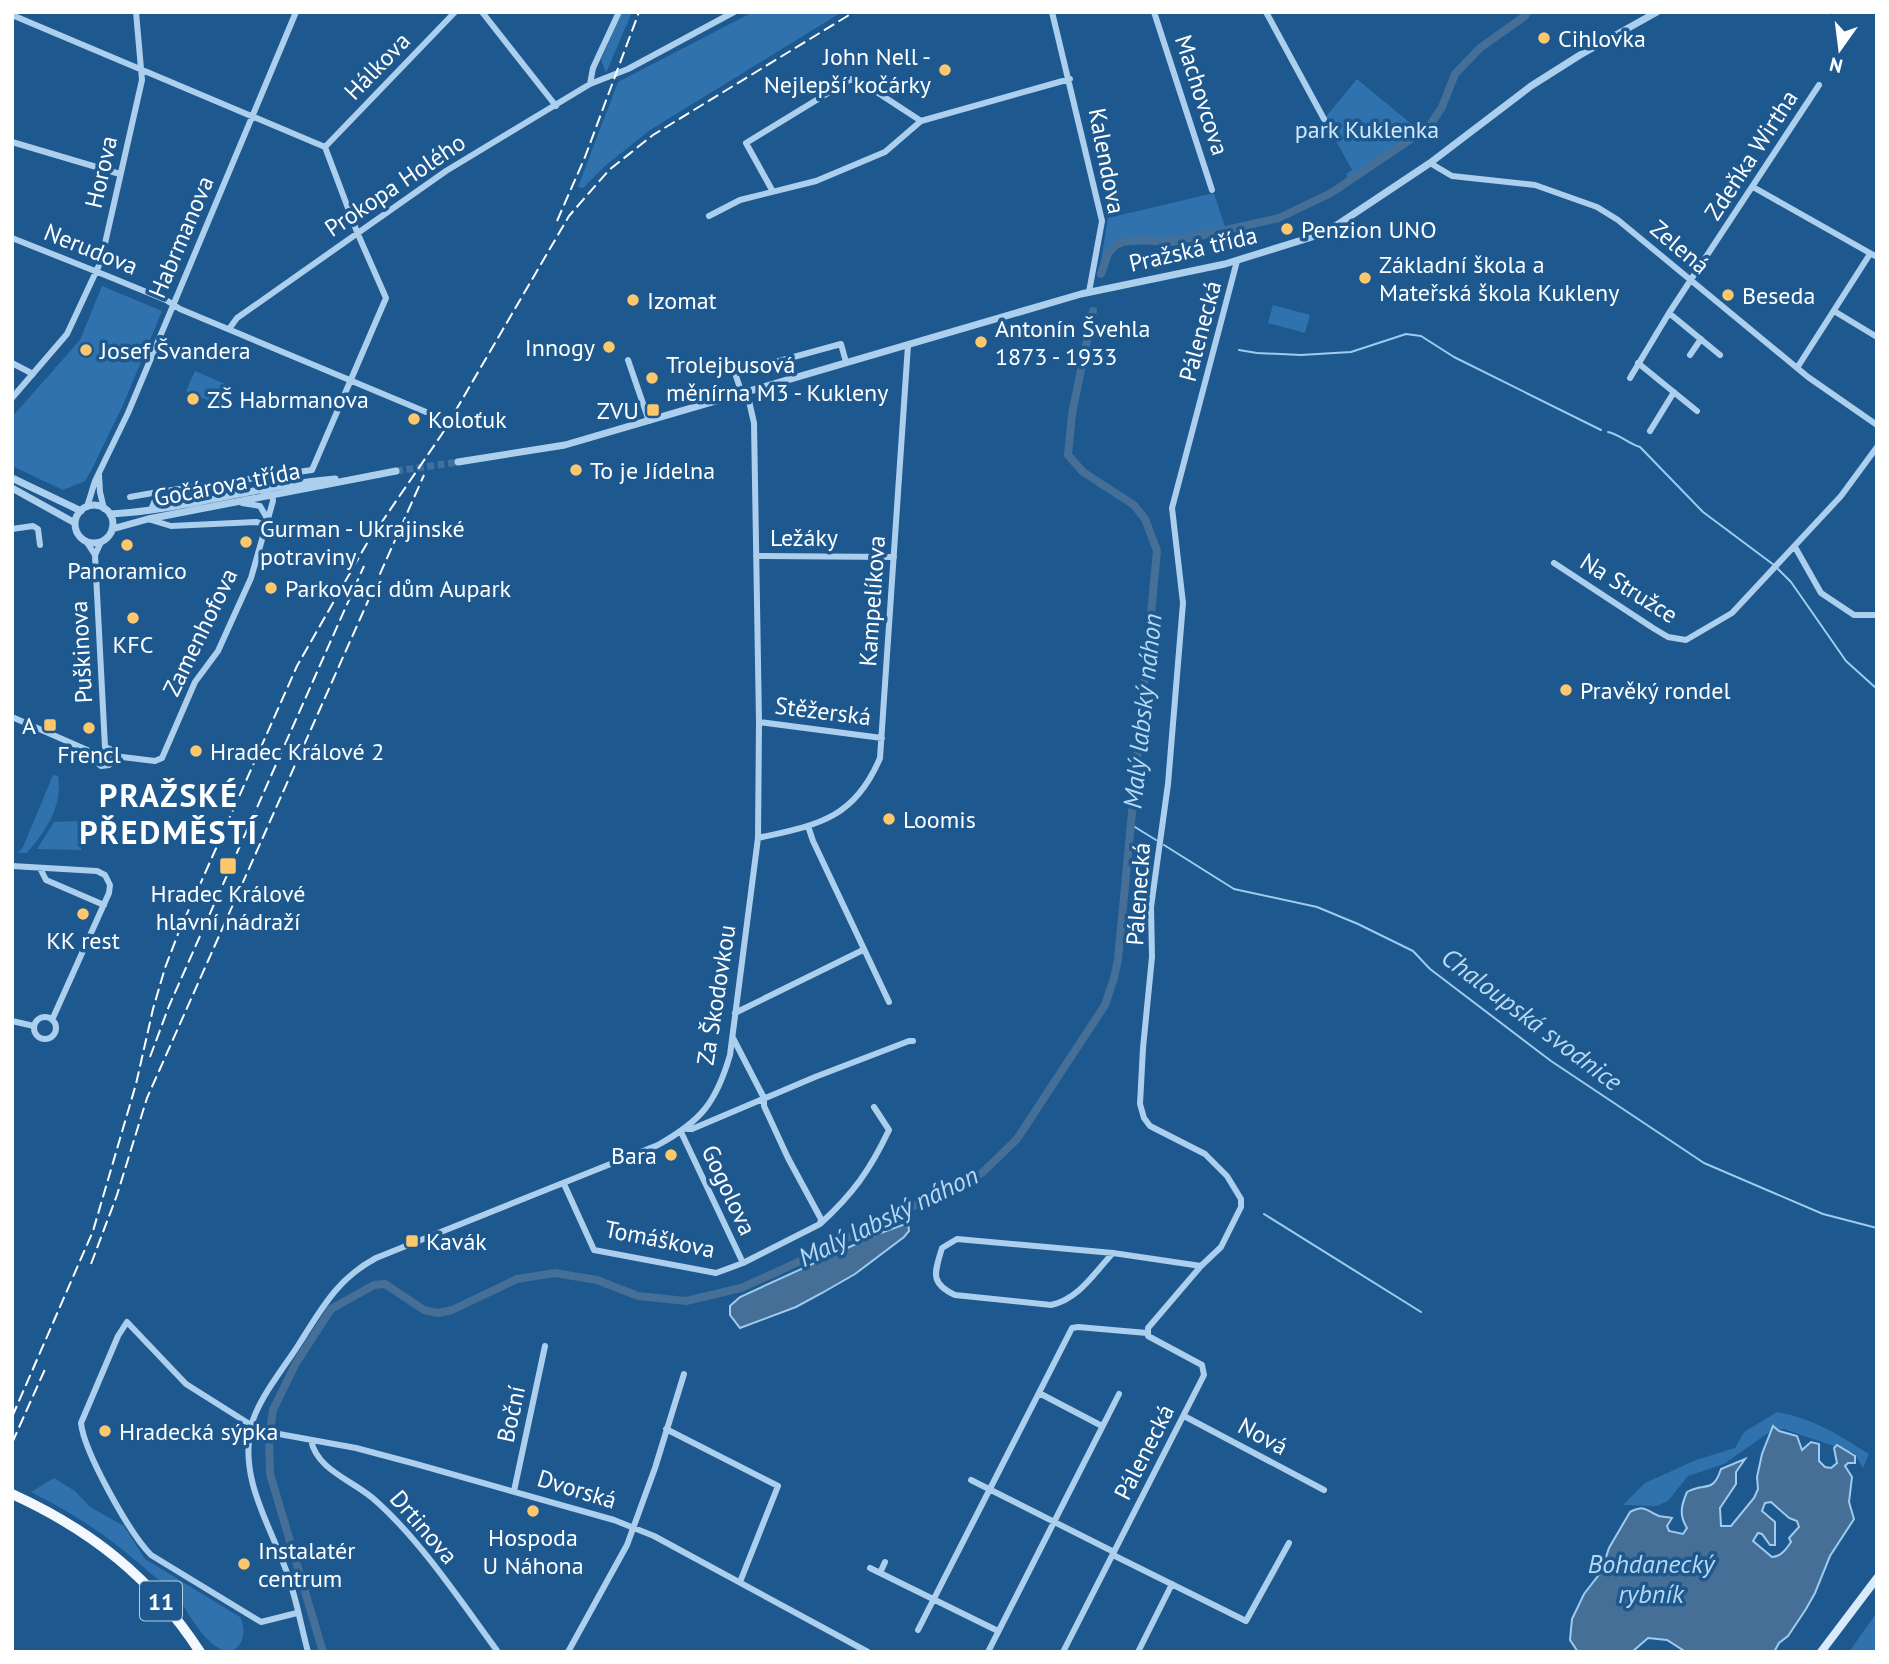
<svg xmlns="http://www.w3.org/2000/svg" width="1889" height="1664" font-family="'PT Sans',sans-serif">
  <rect width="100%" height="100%" fill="#1d588f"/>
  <path fill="#3072ad" d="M 622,12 L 632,12 L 606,73 L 601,60 Z
    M 753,12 L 842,12 L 650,130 L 605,166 L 583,188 L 578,187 L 618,82 Z
    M 1357,79 L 1421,132 L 1350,181 L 1346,174 L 1352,170 L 1324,119 Z
    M 1214,193 L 1227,233 L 1175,244 L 1120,245 L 1113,252 L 1106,272 L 1099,273 L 1108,218 Z
    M 102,286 L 162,311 L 123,405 L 91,471 L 85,481 L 63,490 L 12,466 L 12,417 L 80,340 Z
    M 1273,305 L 1310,315 L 1305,333 L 1268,323 Z
    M 195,371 L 232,387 L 223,407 L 186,391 Z
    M 53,775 L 58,776 C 63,806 46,831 27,853 L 18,853 L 23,847 Z
    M 80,821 L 81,850 L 37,849 L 54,822 Z
    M 1777,1412 C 1813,1418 1839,1435 1869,1454 L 1863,1468 L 1854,1453 L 1784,1429 L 1777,1430 L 1773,1426 L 1771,1431 L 1724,1464 L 1688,1476 L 1668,1501 L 1657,1506 L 1623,1505 L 1645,1483 L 1696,1460 L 1735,1448 L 1744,1432 Z
    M 54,1478 L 75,1491 L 90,1507 L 124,1526 L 145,1559 L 240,1617 C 248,1631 242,1656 223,1650 C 201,1642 186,1606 171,1589 C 165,1583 157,1579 150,1573 C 110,1537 78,1516 31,1492 Z
    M 1877,1612 L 1877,1652 L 1849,1652 Z"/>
  <path fill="#456f96" stroke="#9fcbef" stroke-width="2" fill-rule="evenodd" d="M 908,1223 L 909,1231 L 904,1237 L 855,1274 L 822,1293 L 796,1307 L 740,1328 L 730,1315 L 730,1306 L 740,1297 L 878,1234 Z
    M 1773,1426 L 1779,1431 L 1797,1436 L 1802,1450 L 1811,1442 L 1819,1444 L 1819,1461 L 1825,1467 L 1831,1468 L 1837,1463 L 1834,1448 L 1837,1445 L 1855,1456 L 1855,1463 L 1848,1463 L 1845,1466 L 1852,1477 L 1849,1502 L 1854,1519 L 1830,1556 L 1815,1593 L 1806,1609 L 1788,1636 L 1779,1643 L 1774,1652 L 1686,1652 L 1667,1640 L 1648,1638 L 1632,1652 L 1578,1652 L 1570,1640 L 1572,1619 L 1584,1594 L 1601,1572 L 1609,1548 L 1630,1512 C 1646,1504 1646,1511 1659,1516 C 1663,1517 1668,1517 1672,1518 L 1667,1526 L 1669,1531 L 1683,1534 L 1687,1528 C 1679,1515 1681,1506 1687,1492 C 1705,1482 1713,1494 1721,1469 L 1745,1459 L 1736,1472 L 1736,1484 L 1720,1508 L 1721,1526 L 1731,1526 L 1754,1498 L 1758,1489 L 1757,1477 L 1762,1454 ZM 1771,1502 L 1789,1518 L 1797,1521 L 1799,1527 L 1789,1538 L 1791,1542 C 1787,1548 1781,1557 1772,1557 L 1753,1541 L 1758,1533 L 1762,1534 L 1770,1545 L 1775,1545 L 1775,1522 L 1762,1511 L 1765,1503 Z"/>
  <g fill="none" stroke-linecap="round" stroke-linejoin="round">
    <path stroke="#9fcbef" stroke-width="2" d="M 1239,350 L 1257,353 L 1301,355 L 1351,352 L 1406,334 L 1421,336 L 1454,357 L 1601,430
      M 1608,432 C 1621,435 1627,443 1640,447 L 1703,512 L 1774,565
      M 1778,569 L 1791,582 L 1846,661 L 1877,689
      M 1130,824 L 1156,840
      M 1164,845 L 1234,889 L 1317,907 L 1358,924 L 1413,951 L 1430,969 L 1551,1061 L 1704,1163 L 1823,1214 L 1877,1228
      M 1264,1214 L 1421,1312"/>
    <path stroke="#456f96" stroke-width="8" d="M 1101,274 L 1108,253 L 1116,245 L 1123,242 L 1138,240 L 1172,242 L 1279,218 L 1331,193 L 1429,127 L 1442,107 L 1455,74 L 1480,48 L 1525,16 L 1527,12
      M 323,1652 L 270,1474 L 269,1439 L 273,1410 L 296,1363 L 331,1309 L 374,1285 L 385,1284 L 424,1310 L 438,1313 L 452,1310 L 517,1279 L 555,1273 L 597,1280 L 638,1296 L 686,1301 L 741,1288 L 779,1271 L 982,1173 L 1017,1139 L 1105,1005 L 1114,978 L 1118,959 L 1157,551 L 1145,519 L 1134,505 L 1083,472 L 1068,455 L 1072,414 L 1093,311"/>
    <path stroke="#3f71a0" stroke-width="7" stroke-dasharray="7 3.5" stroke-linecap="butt" d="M 396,471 L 458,462"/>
    <path stroke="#accfed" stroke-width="6" d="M 482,12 L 556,106
      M 1052,12 L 1102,221 L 1089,292
      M 1154,12 L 1212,190
      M 1266,12 L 1324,119
      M 12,15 L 325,147 L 357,232 L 386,298 L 312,470 L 158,492 L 151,510
      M 590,84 L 593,68 L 619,12
      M 12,142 L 120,174
      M 325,147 L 455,12
      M 1430,163 L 1452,176 L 1535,185 L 1597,207 L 1618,220 L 1808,377 L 1877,425
      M 1753,187 L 1877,257
      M 772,190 L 746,143 L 851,79 L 869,87 L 921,121
      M 709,216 L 740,200 L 816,181 L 885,152 L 921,121 L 1070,79
      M 12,238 L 105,275 L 166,300 L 180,309 L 426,412
      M 1834,311 L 1877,337
      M 1669,313 L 1720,355
      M 229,329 L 237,318 L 446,171 L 590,84 L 628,69 L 734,12
      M 1690,355 L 1701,339
      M 628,360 L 649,421
      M 12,363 L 33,374
      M 1638,363 L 1697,411
      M 1797,368 L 1870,254
      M 1630,378 L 1669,313 L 1819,85
      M 742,394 L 735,373 L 841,344 L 846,362
      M 12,398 L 67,334 L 101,261 L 142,80 L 136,12
      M 1650,431 L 1674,392
      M 99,475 L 100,492 L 104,509
      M 130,497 L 158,492
      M 242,503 L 260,506 L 268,520
      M 87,507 L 95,481 L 128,413 L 296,12
      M 148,519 L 171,526 L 257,522 L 267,526
      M 12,529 L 33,526 L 38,529 L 40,545
      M 86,541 L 95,555 L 105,747 L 110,749 L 114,756
      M 1795,547 L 1821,593 L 1854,615 L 1877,615
      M 95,555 L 101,542
      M 756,556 L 894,557
      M 1554,563 L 1653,628 L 1668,637 L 1686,640 L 1732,613 L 1841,496 L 1877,447
      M 12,717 L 94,753
      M 759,722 L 882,738
      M 94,753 L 94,760 L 101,766 L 109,765 L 114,756
      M 114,756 L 155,761 L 162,758 L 195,682 L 218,651 L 251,578 L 273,501 L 272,495 L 260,490
      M 808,826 L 813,841 L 889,1002
      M 758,838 C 816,825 854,820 880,758 L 908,345
      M 12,866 L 97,871 L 105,875 L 110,885 L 109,893 L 52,1020
      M 40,868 L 46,880 L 104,905
      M 735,1013 L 863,950
      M34 1028a11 11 0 1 1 22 0a11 11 0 1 1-22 0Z
      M 12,1021 L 34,1026
      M 687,1129 L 692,1129 L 815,1077 L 909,1041 L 913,1041
      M 681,1132 L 743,1263
      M 564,1184 L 594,1250 L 716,1273 L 743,1263 L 820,1224 L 821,1219 L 788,1158 L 764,1106 L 764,1098 L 733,1038
      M 820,1224 C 853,1194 870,1170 889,1130 L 874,1107
      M 1113,1253 C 1094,1273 1079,1299 1051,1305 L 955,1295 C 929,1283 935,1272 942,1248 L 957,1239 L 1113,1253 L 1201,1266
      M 1039,1393 L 1102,1426
      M 1184,1416 L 1324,1490
      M 666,1429 L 778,1486 L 740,1582
      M 311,1440 C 317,1471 355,1481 376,1501 C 421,1541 462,1603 498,1652
      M 971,1480 L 1114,1552
      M 514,1491 L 545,1346
      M 1113,1555 L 1246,1621 L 1289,1543
      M 870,1568 L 998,1631
      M 880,1573 L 885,1562
      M 297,1613 L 261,1622 L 151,1555 C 130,1534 84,1452 81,1423 L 118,1336 L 127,1322 L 186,1384 L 251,1425 L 268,1432 L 356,1448 L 416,1464 L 614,1520 L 654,1536 L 868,1652
      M 918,1630 L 1072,1328 L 1078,1327 L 1147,1333
      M 308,1652 C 302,1630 298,1607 291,1585 C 276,1533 238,1484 251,1427 C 257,1400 284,1368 299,1344 C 322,1308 337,1279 376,1258 L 658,1145 C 701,1121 716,1103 730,1055 L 758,838 L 759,722 L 754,423 L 747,392
      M 568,1652 L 627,1545 L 655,1468 L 684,1374
      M 988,1652 L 1119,1394
      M 1063,1652 L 1204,1375 L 1202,1365 L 1148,1336 L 1148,1328 L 1201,1266 L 1221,1247 L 1241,1207 L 1241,1199 L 1227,1176 L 1205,1154 L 1150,1126 L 1144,1118 L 1140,1104 L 1143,1048 L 1152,957 L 1151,907 L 1168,784 L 1183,603 L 1172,508 L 1237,261
      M 1138,1652 L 1172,1584"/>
    <path stroke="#accfed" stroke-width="7" d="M 458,462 L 565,445 L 1081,294 L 1225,264 L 1312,237 L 1337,225 L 1430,163 L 1531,86 L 1580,55 L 1657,12
      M 12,478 L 81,511
      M 12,488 L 75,523
      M75 524a19 19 0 1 1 38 0a19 19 0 1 1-38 0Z
      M 110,514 C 186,510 259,485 335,479
      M 112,529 L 148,519 L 396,471"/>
    <path stroke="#d9eafa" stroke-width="8" d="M 1821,1652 L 1877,1578"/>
    <path stroke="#f3f8ff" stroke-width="10" d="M 12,1494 C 91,1530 152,1578 200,1652"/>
    <path stroke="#fff" stroke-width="2" stroke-dasharray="12 5" stroke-linecap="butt" d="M 557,221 L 585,157 L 639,12
      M 150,1057 L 169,1006 L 364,566
      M 91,1264 L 117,1195 L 147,1098 L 424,475
      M 12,1417 L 93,1231 L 136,1084 L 153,1009 L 165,968 L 178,934 L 297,666 L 366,545 L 442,434 L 569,216 L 609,170 L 653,135 L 854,12
      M 12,1443 L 46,1367"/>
  </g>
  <g fill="#fdc76b" stroke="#1d588f" stroke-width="2.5">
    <circle cx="1544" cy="38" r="7"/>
    <circle cx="945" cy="70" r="7"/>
    <circle cx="1287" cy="229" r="7"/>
    <circle cx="1365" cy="278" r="7"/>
    <circle cx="1728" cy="295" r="7"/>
    <circle cx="633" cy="300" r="7"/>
    <circle cx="981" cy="342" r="7"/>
    <circle cx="609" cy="347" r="7"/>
    <circle cx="86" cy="350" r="7"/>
    <circle cx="652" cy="378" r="7"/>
    <circle cx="193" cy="399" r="7"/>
    <rect x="646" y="403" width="14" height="14" rx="3.5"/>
    <circle cx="414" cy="419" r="7"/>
    <circle cx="576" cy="470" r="7"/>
    <circle cx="246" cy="542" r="7"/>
    <circle cx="127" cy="545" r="7"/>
    <circle cx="271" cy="588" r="7"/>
    <circle cx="133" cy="618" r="7"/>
    <circle cx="1566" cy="690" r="7"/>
    <rect x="43" y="718" width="14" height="14" rx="3.5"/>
    <circle cx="89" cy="728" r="7"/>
    <circle cx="196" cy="751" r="7"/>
    <circle cx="889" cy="819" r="7"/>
    <rect x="219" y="857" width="18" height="18" rx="3.5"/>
    <circle cx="83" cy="914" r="7"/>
    <circle cx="671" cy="1155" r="7"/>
    <rect x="405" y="1234" width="14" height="14" rx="3.5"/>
    <circle cx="105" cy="1431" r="7"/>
    <circle cx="533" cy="1511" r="7"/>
    <circle cx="244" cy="1564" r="7"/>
  </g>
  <g text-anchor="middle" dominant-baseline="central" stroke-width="7" stroke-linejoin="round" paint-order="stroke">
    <rect fill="#1d588f" stroke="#bbcddd" stroke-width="2" x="140" y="1581.5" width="42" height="39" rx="5"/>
    <g font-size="23" font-weight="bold" fill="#fff">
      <text x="161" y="1601">11</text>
    </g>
    <g font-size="24" fill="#fff" stroke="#1d588f" text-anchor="start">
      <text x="1558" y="38">Cihlovka</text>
      <text x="931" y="56" text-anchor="end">John Nell -<tspan x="931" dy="28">Nejlepší kočárky</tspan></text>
      <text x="1301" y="229">Penzion UNO</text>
      <text x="1379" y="264">Základní škola a<tspan x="1379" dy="28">Mateřská škola Kukleny</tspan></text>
      <text x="1742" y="295">Beseda</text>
      <text x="647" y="300">Izomat</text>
      <text x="995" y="328">Antonín Švehla<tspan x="995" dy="28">1873 - 1933</tspan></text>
      <text x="595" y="347" text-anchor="end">Innogy</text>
      <text x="100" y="350">Josef Švandera</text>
      <text x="666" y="364">Trolejbusová<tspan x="666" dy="28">měnírna M3 - Kukleny</tspan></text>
      <text x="207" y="399">ZŠ Habrmanova</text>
      <text x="639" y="410" text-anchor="end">ZVU</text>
      <text x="428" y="419">Koloťuk</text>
      <text x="590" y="470">To je Jídelna</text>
      <text x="260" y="528">Gurman - Ukrajinské<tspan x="260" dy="28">potraviny</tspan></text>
      <text x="127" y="570" text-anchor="middle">Panoramico</text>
      <text x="285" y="588">Parkovací dům Aupark</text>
      <text x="133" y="644" text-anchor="middle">KFC</text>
      <text x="1580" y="690">Pravěký rondel</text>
      <text x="36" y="725" text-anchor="end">A</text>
      <text x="210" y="751">Hradec Králové 2</text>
      <text x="89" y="754" text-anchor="middle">Frencl</text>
      <text x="903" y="819">Loomis</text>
      <text x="228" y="893" text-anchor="middle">Hradec Králové<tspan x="228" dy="28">hlavní nádraží</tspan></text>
      <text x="83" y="940" text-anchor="middle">KK rest</text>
      <text x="657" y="1155" text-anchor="end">Bara</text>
      <text x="426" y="1241">Kavák</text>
      <text x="119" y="1431">Hradecká sýpka</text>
      <text x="533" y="1537" text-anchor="middle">Hospoda<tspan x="533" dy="28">U Náhona</tspan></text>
      <text x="258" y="1550">Instalatér<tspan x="258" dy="28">centrum</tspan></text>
    </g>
    <g font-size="24" fill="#fff" stroke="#1d588f">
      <text transform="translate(377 66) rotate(-46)">Hálkova</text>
      <text transform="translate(1202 95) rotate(72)">Machovcova</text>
      <text transform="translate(1751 155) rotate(-57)">Zdeňka Wirtha</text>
      <text transform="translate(1107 161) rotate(79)">Kalendova</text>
      <text transform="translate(101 172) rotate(-77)">Horova</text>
      <text transform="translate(395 185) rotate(-34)">Prokopa Holého</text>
      <text transform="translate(181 237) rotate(-67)">Habrmanova</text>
      <text transform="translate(1680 247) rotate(40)">Zelená</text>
      <text transform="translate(91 249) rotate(22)">Nerudova</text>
      <text transform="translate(1193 249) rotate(-13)">Pražská třída</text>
      <text transform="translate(1200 331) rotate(-75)">Pálenecká</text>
      <text transform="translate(227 484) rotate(-11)">Gočárova třída</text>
      <text x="804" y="537">Ležáky</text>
      <text transform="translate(1629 588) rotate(32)">Na Stružce</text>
      <text transform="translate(872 601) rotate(-86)">Kampelíkova</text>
      <text transform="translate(200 632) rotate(-64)">Zamenhofova</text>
      <text transform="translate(81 652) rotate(-93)">Puškinova</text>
      <text transform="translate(823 711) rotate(7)">Stěžerská</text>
      <text transform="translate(1138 894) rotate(-86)">Pálenecká</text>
      <text transform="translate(716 995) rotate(-81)">Za Škodovkou</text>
      <text transform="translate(729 1190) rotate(65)">Gogolova</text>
      <text transform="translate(660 1239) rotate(11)">Tomáškova</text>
      <text transform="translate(511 1414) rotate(-78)">Boční</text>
      <text transform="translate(1263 1436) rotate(28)">Nová</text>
      <text transform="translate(1144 1452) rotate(-63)">Pálenecká</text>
      <text transform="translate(577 1489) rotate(17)">Dvorská</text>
      <text transform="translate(424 1527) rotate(49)">Drtinova</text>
    </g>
    <g font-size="24" fill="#d2e7fa" stroke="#1d588f">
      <text x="1367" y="129">park Kuklenka</text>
    </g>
    <g font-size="26" font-style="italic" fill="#b8d9f4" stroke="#1d588f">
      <text transform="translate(1142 711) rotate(-84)">Malý labský náhon</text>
      <text transform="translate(1532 1019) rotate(37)">Chaloupská svodnice</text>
      <text transform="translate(888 1216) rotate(-26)">Malý labský náhon</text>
      <text x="1651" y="1563">Bohdanecký<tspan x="1651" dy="30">rybník</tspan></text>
    </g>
    <g font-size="32" font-weight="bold" letter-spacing="2" fill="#fff" stroke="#1d588f">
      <text x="169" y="795">PRAŽSKÉ<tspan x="169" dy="37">PŘEDMĚSTÍ</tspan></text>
    </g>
  </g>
  <rect width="1889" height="1664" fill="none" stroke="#ffffff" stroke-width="28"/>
  <g transform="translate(1840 49) rotate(194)" stroke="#1d588f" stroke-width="5" paint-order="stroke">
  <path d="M0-5L12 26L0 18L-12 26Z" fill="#ffffff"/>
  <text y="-10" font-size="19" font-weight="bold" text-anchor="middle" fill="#ffffff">N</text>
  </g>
</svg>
